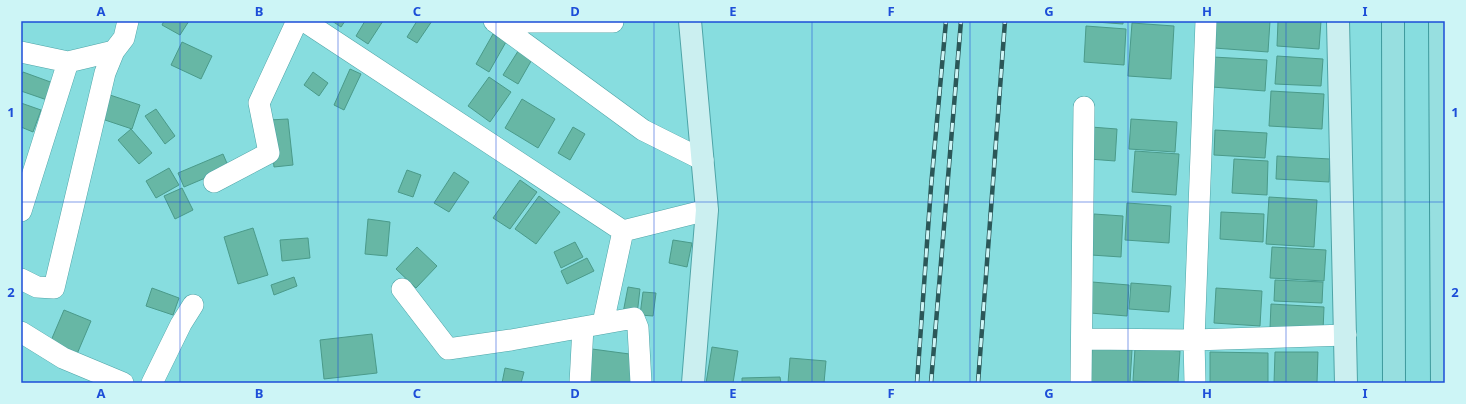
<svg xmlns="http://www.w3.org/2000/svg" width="1466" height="404" font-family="'Noto Sans',sans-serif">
  <rect width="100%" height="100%" fill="#87dddf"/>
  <path fill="#67b7a5" stroke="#4a9a8a" d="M 164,21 L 189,21 L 180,35 L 162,25 Z
    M 332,21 L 345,21 L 341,27 Z
    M 365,21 L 383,21 L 368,44 L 356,36 Z
    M 417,21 L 432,21 L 417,43 L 407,37 Z
    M 1082,21 L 1123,21 L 1123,24 Z
    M 1216,21 L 1270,21 L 1268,52 L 1214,48 Z
    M 1278,21 L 1321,21 L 1319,49 L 1277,46 Z
    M 1132,23 L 1174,26 L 1171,79 L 1128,76 Z
    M 1086,26 L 1126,29 L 1124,65 L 1084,62 Z
    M 493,34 L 506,42 L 489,72 L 476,64 Z
    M 182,42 L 212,56 L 201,79 L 171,65 Z
    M 520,48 L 534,56 L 518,84 L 503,75 Z
    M 1277,56 L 1323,59 L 1321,86 L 1275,84 Z
    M 1213,57 L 1267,60 L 1265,91 L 1212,87 Z
    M 350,69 L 361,74 L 344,110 L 334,105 Z
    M 23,72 L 56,84 L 50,101 L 21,91 L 21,77 Z
    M 313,72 L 328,83 L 319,96 L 304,85 Z
    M 489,77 L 511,92 L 490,122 L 468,106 Z
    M 1271,91 L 1324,94 L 1322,129 L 1269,126 Z
    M 107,94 L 140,105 L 132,129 L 99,118 Z
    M 522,99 L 555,119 L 538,148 L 505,128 Z
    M 21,103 L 41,110 L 33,132 L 21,127 Z
    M 156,109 L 175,136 L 165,144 L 145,116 Z
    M 288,119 L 293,165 L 274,167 L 269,120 Z
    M 1131,119 L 1177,122 L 1175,152 L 1129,149 Z
    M 573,127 L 585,134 L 570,160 L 558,153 Z
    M 1091,127 L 1117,129 L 1115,161 L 1089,159 Z
    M 131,129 L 152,153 L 139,164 L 118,140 Z
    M 1215,130 L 1267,133 L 1265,158 L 1214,155 Z
    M 1135,151 L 1179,154 L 1176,195 L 1132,192 Z
    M 223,154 L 229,168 L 184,187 L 178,173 Z
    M 1277,156 L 1330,159 L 1329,182 L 1276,179 Z
    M 1234,159 L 1268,161 L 1267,195 L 1232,193 Z
    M 169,168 L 179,185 L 156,198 L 146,181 Z
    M 407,170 L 421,175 L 413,197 L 398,192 Z
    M 454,172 L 469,182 L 449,212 L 434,203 Z
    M 520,180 L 537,192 L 510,229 L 493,218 Z
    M 182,188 L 193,210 L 175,219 L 164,196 Z
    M 539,196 L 560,212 L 536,244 L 515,229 Z
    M 1269,197 L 1317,200 L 1314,247 L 1266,244 Z
    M 1127,203 L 1171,206 L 1169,243 L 1125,240 Z
    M 1221,212 L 1264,214 L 1263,242 L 1220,239 Z
    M 1094,214 L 1123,216 L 1121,257 L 1091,255 Z
    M 368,219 L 390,222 L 387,256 L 365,254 Z
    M 253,228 L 268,275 L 238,284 L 224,237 Z
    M 308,238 L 310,258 L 282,261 L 280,240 Z
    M 673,240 L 692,243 L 687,267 L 669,263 Z
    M 575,242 L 583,257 L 561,268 L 554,252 Z
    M 417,247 L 437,266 L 416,288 L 396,269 Z
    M 1272,247 L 1326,250 L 1324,281 L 1270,278 Z
    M 587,258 L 594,271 L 567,284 L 561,271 Z
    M 294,277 L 297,286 L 274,295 L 271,285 Z
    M 1275,280 L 1323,282 L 1322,303 L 1274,301 Z
    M 1092,282 L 1129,285 L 1127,316 L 1090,313 Z
    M 1131,283 L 1171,286 L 1169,312 L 1129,309 Z
    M 628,287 L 640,289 L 637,315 L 623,313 Z
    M 152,288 L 179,298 L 173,315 L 146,306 Z
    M 1216,288 L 1262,291 L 1260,326 L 1214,323 Z
    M 643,292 L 656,293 L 653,316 L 640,315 Z
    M 1271,304 L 1324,307 L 1323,331 L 1270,328 Z
    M 64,310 L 91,321 L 77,354 L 50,343 Z
    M 372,334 L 377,373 L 324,379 L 320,340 Z
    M 712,347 L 738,351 L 733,383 L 706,383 Z
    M 1092,348 L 1132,350 L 1130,383 L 1090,383 Z
    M 1135,348 L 1180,351 L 1178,383 L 1133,381 Z
    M 592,349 L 637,355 L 634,383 L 589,383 Z
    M 1210,352 L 1268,353 L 1268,383 L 1210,383 Z
    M 1275,352 L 1318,352 L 1317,383 L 1274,383 Z
    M 790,358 L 826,361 L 824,383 L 788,383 Z
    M 505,368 L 524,372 L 521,383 L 502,383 Z
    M 780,377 L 781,383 L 742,383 L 742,378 Z"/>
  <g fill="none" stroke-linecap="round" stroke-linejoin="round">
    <defs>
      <path id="street" d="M 304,21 L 623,231 L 707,210
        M 494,21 L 643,130 L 703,160
        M 495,22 L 613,22
        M 21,52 L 68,62 L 114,51 L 124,38 L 128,21
        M 214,182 L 269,153 L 259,103 L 297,21
        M 21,211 L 68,62
        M 21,279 L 37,287 L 54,288 L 105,73 L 114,51
        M 402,289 L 448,349 L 511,340 L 634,318 L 638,328 L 641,383
        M 603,323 L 623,231
        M 21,332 L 63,358 L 123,383
        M 1082,339 L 1194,340 L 1346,335
        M 152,383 L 181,324 L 193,305
        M 580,383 L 583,327
        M 1081,383 L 1084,107
        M 1195,383 L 1194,340 L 1206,21"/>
      <path id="secondary" d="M 690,21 L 707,210 L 693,383
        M 1338,21 L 1346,383"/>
      <path id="primary" d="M 1393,21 L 1394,383
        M 1440,21 L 1442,383"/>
    </defs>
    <use href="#street" stroke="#4ea4a7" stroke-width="22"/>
    <use href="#secondary" stroke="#4ea4a7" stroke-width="24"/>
    <use href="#primary" stroke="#3e999c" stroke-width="24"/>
    <use href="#street" stroke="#fff" stroke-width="21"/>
    <use href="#secondary" stroke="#cbeff0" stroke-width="22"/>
    <use href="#primary" stroke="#97dfe0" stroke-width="22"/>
    <defs>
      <path id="rail" d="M 917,383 L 931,187 L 946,21
        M 931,383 L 961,21
        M 978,383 L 1005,21"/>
    </defs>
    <use href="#rail" stroke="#2b5758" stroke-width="4.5"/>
    <use href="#rail" stroke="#cdf5f6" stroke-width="3" stroke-dasharray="9" stroke-linecap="butt"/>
  </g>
  <path fill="none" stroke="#1d4ed8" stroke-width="1" stroke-opacity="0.55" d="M 180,21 L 180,383M 338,21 L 338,383M 496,21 L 496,383M 654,21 L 654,383M 812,21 L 812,383M 970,21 L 970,383M 1128,21 L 1128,383M 1286,21 L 1286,383M 21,202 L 1445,202"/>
  <rect width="1466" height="404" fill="none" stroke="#cdf5f6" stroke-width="44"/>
  <rect x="22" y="22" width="1422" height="360" fill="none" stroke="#1d4ed8" stroke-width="1.5"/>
  <g font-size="13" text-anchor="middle" font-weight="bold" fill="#1d4ed8">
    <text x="101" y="16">A</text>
    <text x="259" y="16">B</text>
    <text x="417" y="16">C</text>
    <text x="575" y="16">D</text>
    <text x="733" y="16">E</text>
    <text x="891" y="16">F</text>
    <text x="1049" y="16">G</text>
    <text x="1207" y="16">H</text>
    <text x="1365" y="16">I</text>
    <text x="11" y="117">1</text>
    <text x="1455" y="117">1</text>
    <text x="11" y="297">2</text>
    <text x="1455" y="297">2</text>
    <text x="101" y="398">A</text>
    <text x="259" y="398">B</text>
    <text x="417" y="398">C</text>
    <text x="575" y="398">D</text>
    <text x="733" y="398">E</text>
    <text x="891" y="398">F</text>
    <text x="1049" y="398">G</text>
    <text x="1207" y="398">H</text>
    <text x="1365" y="398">I</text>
  </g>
</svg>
